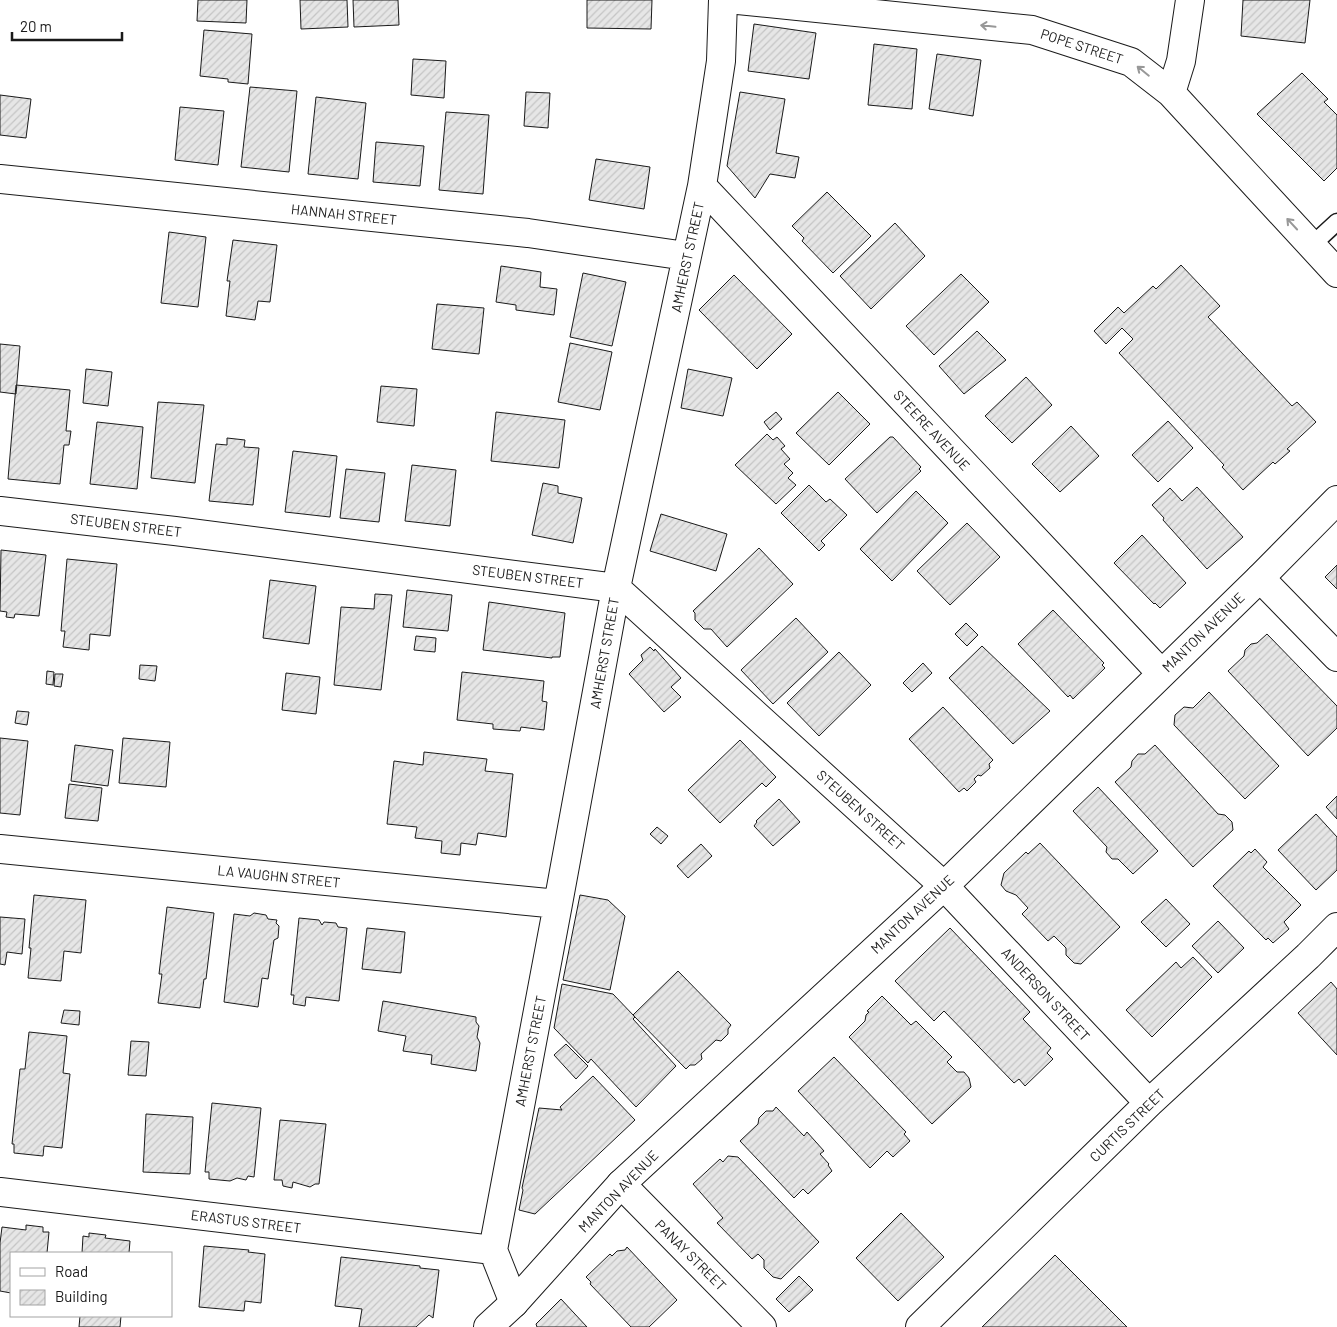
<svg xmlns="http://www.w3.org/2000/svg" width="1337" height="1327" font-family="Barlow,sans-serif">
  <defs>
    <pattern id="building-hatch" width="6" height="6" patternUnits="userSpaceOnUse" patternTransform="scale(1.25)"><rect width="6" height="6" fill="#e6e6e6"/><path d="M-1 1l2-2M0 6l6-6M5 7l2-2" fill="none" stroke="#c5c5c5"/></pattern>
  </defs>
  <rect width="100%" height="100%" fill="#fff"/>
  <path fill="url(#building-hatch)" stroke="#1a1a1a" d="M 198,0 L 247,0 L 246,23 L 197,21 Z
    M 300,0 L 347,0 L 348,27 L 301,29 Z
    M 353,0 L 398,0 L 399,25 L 354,27 Z
    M 587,0 L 652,0 L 651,29 L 587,28 Z
    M 1243,0 L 1310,0 L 1305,43 L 1241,36 Z
    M 754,24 L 816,33 L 809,79 L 748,71 Z
    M 204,30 L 252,34 L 248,84 L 228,82 L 228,79 L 200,76 Z
    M 874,44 L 917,49 L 912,109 L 868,105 Z
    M 937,54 L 981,60 L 973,116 L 929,109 Z
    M 413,59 L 446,61 L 444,98 L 411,95 Z
    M 1302,73 L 1328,99 L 1324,102 L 1337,115 L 1337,168 L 1324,181 L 1257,114 Z
    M 250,87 L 297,91 L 289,172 L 241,167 Z
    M 526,92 L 550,93 L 548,128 L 524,126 Z
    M 740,92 L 785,99 L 776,153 L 799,157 L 795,178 L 770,174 L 755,198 L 727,166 Z
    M 0,95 L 31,99 L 26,138 L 0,135 Z
    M 316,97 L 366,103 L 358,179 L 308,174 Z
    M 180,107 L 224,111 L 218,165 L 175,160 Z
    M 446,112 L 489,115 L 483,194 L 439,190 Z
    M 376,142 L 424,146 L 420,186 L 373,182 Z
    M 596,159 L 650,167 L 644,209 L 589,200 Z
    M 827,192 L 871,236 L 833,273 L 802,241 L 804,238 L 792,226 Z
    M 895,223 L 925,256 L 871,309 L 840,276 Z
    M 169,232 L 206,237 L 198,307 L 161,303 Z
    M 233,240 L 277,245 L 270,302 L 258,301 L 255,320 L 226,316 L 230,281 L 227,281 Z
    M 1181,265 L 1220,306 L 1208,317 L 1292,406 L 1297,402 L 1316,422 L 1287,449 L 1290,451 L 1275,464 L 1273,462 L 1243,490 L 1222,467 L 1224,465 L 1119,353 L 1133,339 L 1122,328 L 1106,344 L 1094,331 L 1118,307 L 1124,313 L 1153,286 L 1156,289 Z
    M 501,266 L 541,272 L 540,287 L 557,289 L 554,315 L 516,310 L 516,305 L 496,302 Z
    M 583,273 L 626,282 L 612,346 L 570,337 Z
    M 961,274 L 989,302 L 934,355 L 906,326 Z
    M 734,275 L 792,334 L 757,369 L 699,310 Z
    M 437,304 L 484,308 L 479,354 L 432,349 Z
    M 977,331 L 1006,360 L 964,394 L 939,366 Z
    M 570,343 L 612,352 L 600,410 L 558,402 Z
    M 0,344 L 20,346 L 16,394 L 0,392 Z
    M 86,369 L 112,372 L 108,406 L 83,403 Z
    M 688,369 L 732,378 L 723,416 L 681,408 Z
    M 1026,377 L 1052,405 L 1012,443 L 985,416 Z
    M 16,385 L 70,390 L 66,431 L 71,431 L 69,445 L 64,445 L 60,484 L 8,479 Z
    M 381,386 L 417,389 L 414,426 L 377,422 Z
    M 838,392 L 870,424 L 829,465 L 796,433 Z
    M 158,402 L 204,405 L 195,483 L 151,478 Z
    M 496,412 L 565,420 L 559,468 L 491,461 Z
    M 776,412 L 782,419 L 770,430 L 764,422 Z
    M 1168,421 L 1193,448 L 1158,482 L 1132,455 Z
    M 97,422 L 143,427 L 137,489 L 90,484 Z
    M 1071,426 L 1099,456 L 1060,492 L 1032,464 Z
    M 767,434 L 773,440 L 777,437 L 785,446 L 781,449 L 790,459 L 784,464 L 793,473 L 788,478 L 796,485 L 776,504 L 735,465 Z
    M 890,437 L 893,437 L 921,467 L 919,469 L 921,471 L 877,513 L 845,479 Z
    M 227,438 L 245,440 L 244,447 L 259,448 L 253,505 L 209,501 L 216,444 L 227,445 Z
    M 293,451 L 337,456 L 330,517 L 285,512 Z
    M 412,465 L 456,470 L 450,526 L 405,521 Z
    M 346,469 L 385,473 L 379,522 L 340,518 Z
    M 543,483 L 558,486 L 558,493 L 582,498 L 573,543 L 532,535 Z
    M 809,485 L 826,502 L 830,499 L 847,515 L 821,541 L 825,545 L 819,551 L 781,513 Z
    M 1197,487 L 1243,537 L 1207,569 L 1163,520 L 1164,518 L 1152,505 L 1170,488 L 1182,501 Z
    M 916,491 L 948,523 L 892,581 L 860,549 Z
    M 661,514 L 727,534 L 716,571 L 650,551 Z
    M 967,523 L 1000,557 L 950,605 L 917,571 Z
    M 1142,535 L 1186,583 L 1160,608 L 1155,603 L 1154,604 L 1114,563 Z
    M 759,548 L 793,584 L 727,647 L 711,629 L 704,629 L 695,620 L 695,613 L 693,611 Z
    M 1,550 L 46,555 L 39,616 L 15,614 L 14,618 L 6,617 L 7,612 L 0,611 Z
    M 67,559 L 117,564 L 110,636 L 90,634 L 89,650 L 63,647 L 65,631 L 61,631 Z
    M 1337,565 L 1337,589 L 1325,577 Z
    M 270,580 L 316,586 L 309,644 L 263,638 Z
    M 407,590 L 452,595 L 448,631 L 403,627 Z
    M 375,594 L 392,595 L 381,690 L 334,685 L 341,607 L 374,609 Z
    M 489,602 L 565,613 L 560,657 L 552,657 L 552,658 L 483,650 Z
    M 1053,610 L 1104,663 L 1102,665 L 1105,668 L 1073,699 L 1070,695 L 1068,697 L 1018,644 Z
    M 796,618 L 828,652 L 773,704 L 741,670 Z
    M 966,623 L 978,635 L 967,646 L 955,634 Z
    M 1267,634 L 1337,706 L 1337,728 L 1308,756 L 1228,671 L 1244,656 L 1245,650 L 1251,644 L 1257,643 Z
    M 416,636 L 436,638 L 435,652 L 414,650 Z
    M 982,646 L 1050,711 L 1013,744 L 949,678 Z
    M 650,647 L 654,651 L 655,649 L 681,678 L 671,687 L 681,697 L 664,712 L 629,674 L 643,660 L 641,655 Z
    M 839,652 L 871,685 L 819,736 L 787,703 Z
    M 923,663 L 932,673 L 912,692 L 903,683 Z
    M 140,665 L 157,666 L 155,681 L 139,679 Z
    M 47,671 L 54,672 L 53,685 L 46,684 Z
    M 462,672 L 544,681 L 542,701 L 547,702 L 544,730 L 521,727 L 520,731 L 493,729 L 493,724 L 457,720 Z
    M 286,673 L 320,677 L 316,714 L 282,710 Z
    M 55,674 L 63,674 L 61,687 L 54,686 Z
    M 1209,692 L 1279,766 L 1245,799 L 1174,725 L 1175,715 L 1184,707 L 1193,708 Z
    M 943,707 L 993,760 L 989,764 L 990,768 L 981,776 L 978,775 L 974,779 L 976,782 L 967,791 L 964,788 L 959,792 L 909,739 Z
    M 17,711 L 29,712 L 27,725 L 15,723 Z
    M 0,738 L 28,741 L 20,815 L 0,813 Z
    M 123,738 L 170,742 L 166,787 L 119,783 Z
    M 740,740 L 776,777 L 766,787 L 762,783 L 720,823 L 688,790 Z
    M 75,745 L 113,750 L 108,786 L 71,781 Z
    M 1155,745 L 1218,814 L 1225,815 L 1232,822 L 1233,830 L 1193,867 L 1115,782 L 1131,767 L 1132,761 L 1138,754 L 1145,754 Z
    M 424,752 L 487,759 L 485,771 L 513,774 L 506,837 L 478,833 L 476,845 L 461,843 L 460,855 L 441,853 L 442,841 L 415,838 L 417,827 L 387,824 L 394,761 L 423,765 Z
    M 69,784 L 102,788 L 98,821 L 65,818 Z
    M 1098,787 L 1158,851 L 1133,874 L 1118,859 L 1112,859 L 1106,852 L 1107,847 L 1073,811 Z
    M 1337,796 L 1337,819 L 1326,807 Z
    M 779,799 L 800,822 L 773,846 L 754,826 L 757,822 L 756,821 Z
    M 1316,814 L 1337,837 L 1337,870 L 1316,890 L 1278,850 Z
    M 657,827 L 668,836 L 661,844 L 650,834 Z
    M 1040,843 L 1120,927 L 1081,964 L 1074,963 L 1066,955 L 1066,948 L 1054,936 L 1048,941 L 1022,914 L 1028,908 L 1016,895 L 1006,891 L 1001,885 L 1004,873 L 1026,852 L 1028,854 Z
    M 701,844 L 712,856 L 688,878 L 677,866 Z
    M 1255,849 L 1267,862 L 1263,867 L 1301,905 L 1284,922 L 1289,929 L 1273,943 L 1268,938 L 1266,940 L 1213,886 L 1249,851 L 1251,853 Z
    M 34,895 L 86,900 L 81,953 L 64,951 L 61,981 L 28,978 L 31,948 L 29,948 Z
    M 580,895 L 608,900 L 625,916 L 610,990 L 563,980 Z
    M 1166,899 L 1190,924 L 1166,947 L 1141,922 Z
    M 167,907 L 214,913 L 206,979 L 204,979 L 200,1008 L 158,1003 L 162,974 L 159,974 Z
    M 254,913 L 266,915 L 268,919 L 277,920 L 276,923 L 279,926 L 278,938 L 274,940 L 268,979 L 262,978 L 258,1007 L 224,1002 L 234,914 L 250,916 Z
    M 0,917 L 25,919 L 22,954 L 7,952 L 5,965 L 0,964 Z
    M 299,918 L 319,920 L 322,925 L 324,922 L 336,923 L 338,927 L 347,928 L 339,1001 L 306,997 L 305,1006 L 293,1004 L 294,995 L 291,995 Z
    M 1218,921 L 1244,948 L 1218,973 L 1192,946 Z
    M 367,928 L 405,932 L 401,973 L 362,969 Z
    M 950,928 L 1030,1012 L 1023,1019 L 1051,1048 L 1047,1053 L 1053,1059 L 1025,1086 L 1019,1079 L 1014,1083 L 944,1011 L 934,1021 L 895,981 Z
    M 1193,957 L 1212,977 L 1152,1037 L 1126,1010 L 1176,962 L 1181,968 Z
    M 678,971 L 731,1025 L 728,1029 L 728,1034 L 721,1041 L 716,1040 L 701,1054 L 702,1059 L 695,1065 L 690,1065 L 686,1069 L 633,1015 Z
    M 1331,982 L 1337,989 L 1337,1055 L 1298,1013 Z
    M 562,984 L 613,994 L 635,1017 L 633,1019 L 676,1066 L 636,1107 L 591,1059 L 588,1063 L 554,1028 Z
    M 882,996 L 911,1025 L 916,1021 L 952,1057 L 947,1062 L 957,1072 L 964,1072 L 969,1078 L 971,1087 L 932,1124 L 849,1037 L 865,1021 L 866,1015 L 869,1012 L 867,1011 Z
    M 383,1001 L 476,1017 L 476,1022 L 479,1026 L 477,1037 L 480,1043 L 476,1071 L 431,1064 L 432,1055 L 403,1051 L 406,1036 L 378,1031 Z
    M 64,1010 L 80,1011 L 79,1025 L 61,1023 Z
    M 29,1032 L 67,1036 L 63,1073 L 70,1074 L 62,1148 L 44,1146 L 43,1156 L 14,1153 L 14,1144 L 12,1144 L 20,1069 L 25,1069 Z
    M 131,1041 L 149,1042 L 146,1076 L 128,1075 Z
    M 566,1044 L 588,1066 L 576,1079 L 554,1055 Z
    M 834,1057 L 906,1132 L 904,1134 L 910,1141 L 893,1157 L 887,1151 L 870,1168 L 798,1091 Z
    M 593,1076 L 635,1120 L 535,1214 L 519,1210 L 523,1190 L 522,1188 L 539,1108 L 562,1110 L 560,1107 Z
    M 212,1103 L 261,1108 L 254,1177 L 248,1176 L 246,1180 L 237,1178 L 230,1181 L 209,1179 L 209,1172 L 205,1172 Z
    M 776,1107 L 804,1136 L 807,1132 L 824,1151 L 820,1154 L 829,1164 L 828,1165 L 832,1171 L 808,1194 L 803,1189 L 794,1198 L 740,1141 L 758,1124 L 759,1118 L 766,1111 L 773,1111 Z
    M 146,1114 L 193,1117 L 190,1174 L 143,1172 Z
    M 280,1120 L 326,1124 L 319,1184 L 315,1184 L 310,1187 L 293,1182 L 292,1188 L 283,1186 L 282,1180 L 274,1180 Z
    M 728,1156 L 738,1157 L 819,1242 L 781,1279 L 773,1277 L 764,1268 L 764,1260 L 758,1254 L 752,1259 L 717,1223 L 723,1218 L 693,1184 L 720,1159 L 723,1162 Z
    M 901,1213 L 944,1257 L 898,1301 L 856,1258 Z
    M 26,1225 L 43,1227 L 43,1232 L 49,1232 L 47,1253 L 11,1253 L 11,1293 L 0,1291 L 0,1243 L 2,1227 L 26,1230 Z
    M 89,1233 L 106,1235 L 105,1238 L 130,1241 L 129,1253 L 82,1253 L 83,1236 L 89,1237 Z
    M 204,1246 L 249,1250 L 248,1252 L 265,1254 L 261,1303 L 245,1301 L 244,1311 L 199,1307 Z
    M 627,1247 L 677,1300 L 649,1327 L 631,1327 L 590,1284 L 591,1282 L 586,1277 L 610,1254 L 612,1256 L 617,1251 L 625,1250 Z
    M 1055,1255 L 1127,1327 L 982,1327 Z
    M 341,1257 L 420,1266 L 420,1268 L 439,1270 L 433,1318 L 429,1315 L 416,1327 L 359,1327 L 362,1309 L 335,1306 Z
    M 799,1276 L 813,1290 L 789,1312 L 776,1299 Z
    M 561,1299 L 587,1327 L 537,1327 L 536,1324 Z
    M 80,1316 L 121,1316 L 120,1327 L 79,1327 Z"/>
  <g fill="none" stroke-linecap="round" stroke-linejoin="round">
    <defs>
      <path id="lane" d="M 1312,245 L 1337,222"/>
      <path id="street" d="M 738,0 L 1032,30 L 1131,62 L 1171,93 L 1337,273
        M 1171,93 L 1181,61 L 1190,0
        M 0,179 L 528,233 L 686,256
        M 702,186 L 1161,673
        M 0,511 L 175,531 L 616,588 L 944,886 L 1149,1103
        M 1260,578 L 1337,657
        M 0,849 L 558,904
        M 621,1184 L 762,1327
        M 0,1192 L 493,1250
        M 514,1303 L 493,1250 L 558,904 L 616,588 L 702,186 L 721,61 L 723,0
        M 920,1327 L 1149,1103 L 1308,956 L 1337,927"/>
      <path id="secondary" d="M 488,1327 L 514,1303 L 621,1184 L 944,886 L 1260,578 L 1337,500"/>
    </defs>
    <use href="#lane" stroke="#1a1a1a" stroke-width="19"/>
    <use href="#street" stroke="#1a1a1a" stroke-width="30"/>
    <use href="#secondary" stroke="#1a1a1a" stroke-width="30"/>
    <use href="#lane" stroke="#fff" stroke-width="16"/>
    <use href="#street" stroke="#fff" stroke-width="28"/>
    <use href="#secondary" stroke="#fff" stroke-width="28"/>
  </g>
  <defs><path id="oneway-shaft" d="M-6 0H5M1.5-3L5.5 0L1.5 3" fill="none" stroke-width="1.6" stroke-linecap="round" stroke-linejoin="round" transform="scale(1.25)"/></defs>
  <g stroke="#989898">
    <use href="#oneway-shaft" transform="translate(988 26) rotate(-174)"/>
    <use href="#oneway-shaft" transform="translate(1143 71) rotate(-141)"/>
    <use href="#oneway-shaft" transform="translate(1292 224) rotate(-133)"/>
  </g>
  <g text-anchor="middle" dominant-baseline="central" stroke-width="4" stroke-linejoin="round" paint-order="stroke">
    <g font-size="14" fill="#1a1a1a" stroke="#fff">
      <text transform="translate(1082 46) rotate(18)">POPE STREET</text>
      <text transform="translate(344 214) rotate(6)">HANNAH STREET</text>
      <text transform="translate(687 257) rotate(-78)">AMHERST STREET</text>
      <text transform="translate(932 430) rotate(47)">STEERE AVENUE</text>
      <text transform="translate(126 525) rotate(7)">STEUBEN STREET</text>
      <text transform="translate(528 576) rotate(7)">STEUBEN STREET</text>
      <text transform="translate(1203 632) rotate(-44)">MANTON AVENUE</text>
      <text transform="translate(604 653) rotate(-80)">AMHERST STREET</text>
      <text transform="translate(861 810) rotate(42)">STEUBEN STREET</text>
      <text transform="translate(279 876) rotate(6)">LA VAUGHN STREET</text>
      <text transform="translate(912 914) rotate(-43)">MANTON AVENUE</text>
      <text transform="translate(1046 994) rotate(47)">ANDERSON STREET</text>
      <text transform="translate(530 1051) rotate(-79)">AMHERST STREET</text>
      <text transform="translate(1127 1125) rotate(-44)">CURTIS STREET</text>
      <text transform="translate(618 1191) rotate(-46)">MANTON AVENUE</text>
      <text transform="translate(246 1221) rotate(7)">ERASTUS STREET</text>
      <text transform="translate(691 1255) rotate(45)">PANAY STREET</text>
    </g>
  </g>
  <rect x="10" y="1252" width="162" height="65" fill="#ffffff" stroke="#a3a3a3"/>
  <rect x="20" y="1268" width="25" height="8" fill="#ffffff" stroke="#a3a3a3"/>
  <text x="55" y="1277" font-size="15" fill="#1a1a1a">Road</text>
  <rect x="20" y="1290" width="25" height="15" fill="url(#building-hatch)" stroke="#a3a3a3"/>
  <text x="55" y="1302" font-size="15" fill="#1a1a1a">Building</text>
  <path d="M12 32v8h110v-8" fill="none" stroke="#1a1a1a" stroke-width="2.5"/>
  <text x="20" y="32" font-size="15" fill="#1a1a1a" stroke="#ffffff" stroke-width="4" paint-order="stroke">20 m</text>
</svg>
